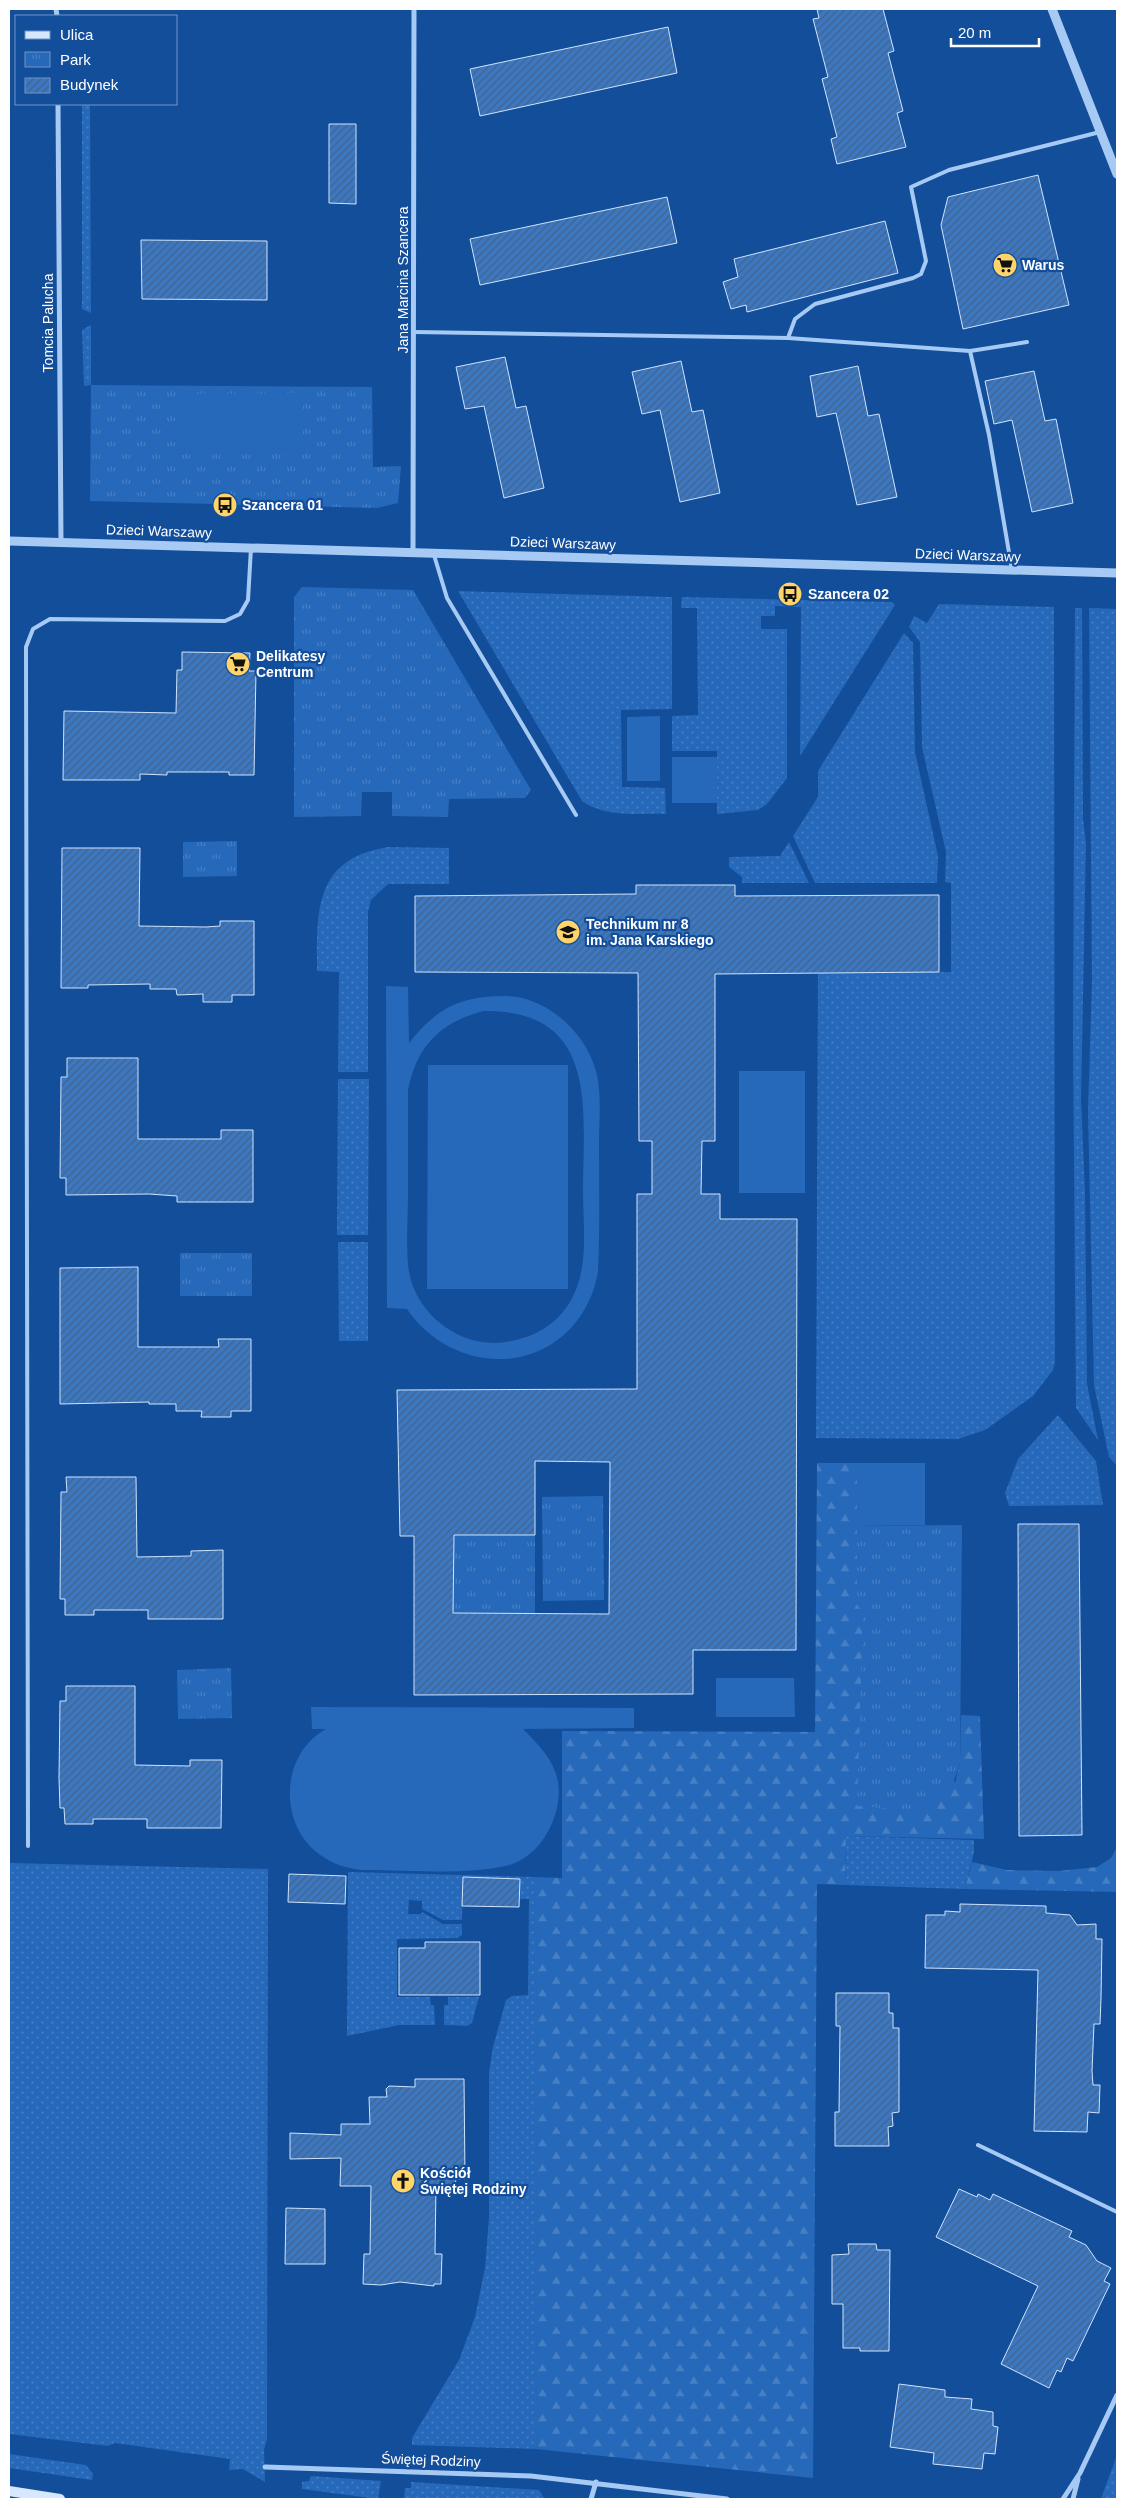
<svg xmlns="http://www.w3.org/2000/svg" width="1126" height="2508" font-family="Arial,sans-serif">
  <defs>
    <pattern id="grass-dots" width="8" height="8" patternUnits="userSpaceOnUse" patternTransform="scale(1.25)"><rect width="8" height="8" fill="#2668b9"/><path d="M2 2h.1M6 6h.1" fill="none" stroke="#477fc4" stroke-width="1.8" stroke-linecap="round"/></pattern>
    <pattern id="forest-firs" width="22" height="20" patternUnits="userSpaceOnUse" patternTransform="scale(1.25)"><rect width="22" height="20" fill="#2668b9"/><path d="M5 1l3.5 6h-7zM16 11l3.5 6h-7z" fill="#477fc4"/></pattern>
    <pattern id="park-tufts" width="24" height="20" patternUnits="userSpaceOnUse" patternTransform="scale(1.25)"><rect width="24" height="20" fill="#2668b9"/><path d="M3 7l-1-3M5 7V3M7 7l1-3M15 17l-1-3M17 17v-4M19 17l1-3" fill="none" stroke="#477fc4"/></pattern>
    <pattern id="building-hatch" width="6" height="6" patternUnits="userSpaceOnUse" patternTransform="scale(1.25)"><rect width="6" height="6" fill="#3c77c2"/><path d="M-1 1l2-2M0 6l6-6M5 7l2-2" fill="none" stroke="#446287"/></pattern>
  </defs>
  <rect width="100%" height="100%" fill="#134e9b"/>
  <path fill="url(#grass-dots)" d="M 82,104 L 90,104 L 91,313 L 82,309 Z
    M 91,325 L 91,385 L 84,386 L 82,330 Z
    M 458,591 L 672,597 L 672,709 L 621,710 L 622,787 L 665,788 L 666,814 C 638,813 606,818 582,801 Z
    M 682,597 L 891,602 L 895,605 L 800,756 L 801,607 L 775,606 L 775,616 L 761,616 L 761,629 L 787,629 L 787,778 L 767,804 L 758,810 L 717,814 L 717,751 L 672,751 L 672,716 L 698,715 L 697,608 L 681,608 Z
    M 939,604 L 1054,607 L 1055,1363 L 1053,1370 L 1033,1396 L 985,1430 L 958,1439 L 816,1438 L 818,972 L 951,972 L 951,883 L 945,882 L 946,852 L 922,747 L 920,642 L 909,627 L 914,616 L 927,623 Z
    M 1075,608 L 1082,608 L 1083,819 L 1086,843 L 1081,1099 L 1085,1192 L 1087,1384 L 1098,1440 L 1076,1408 L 1073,1038 Z
    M 1089,608 L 1117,609 L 1117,1466 L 1109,1457 L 1094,1385 L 1088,1111 L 1092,981 Z
    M 904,633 L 913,643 L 915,752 L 938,856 L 937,883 L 815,883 L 793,836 L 818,797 L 818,771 Z
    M 789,842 L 809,883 L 742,883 L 742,877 L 729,867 L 729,857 L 780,856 Z
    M 388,847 L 449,848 L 449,884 L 388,884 L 371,900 L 368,912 L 368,1072 L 338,1072 L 339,972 L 317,971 C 317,910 314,859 388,847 Z
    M 338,1079 L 369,1079 L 368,1235 L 337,1235 Z
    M 338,1242 L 368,1242 L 368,1341 L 339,1341 Z
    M 1058,1415 L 1096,1461 L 1103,1505 L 1009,1506 L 1005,1493 L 1018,1459 Z
    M 846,1836 L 974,1840 L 974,1852 L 965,1889 L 845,1885 Z
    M 9,1863 L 268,1869 L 267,2439 L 264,2450 L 265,2482 L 243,2469 L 229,2470 L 230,2459 L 115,2443 L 108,2446 L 9,2434 Z
    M 348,1872 L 536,1877 L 536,2449 L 412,2445 L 412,2438 L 459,2360 L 475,2317 L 485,2268 L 489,2218 L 489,2072 L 493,2047 L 506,2000 L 512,1996 L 528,1995 L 529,1899 L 519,1899 L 520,1879 L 463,1877 L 462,1920 L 443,1920 L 422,1909 L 422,1901 L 409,1900 L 408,1914 L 421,1914 L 422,1912 L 443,1924 L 462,1924 L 462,1935 L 457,1938 L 397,1939 L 397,1997 L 430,1997 L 431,2005 L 434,2005 L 435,2025 L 399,2025 L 347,2036 Z
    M 448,1997 L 479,1997 L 472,2023 L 467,2026 L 444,2025 L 444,2005 L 448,2005 Z
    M 9,2454 L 86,2465 L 93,2474 L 92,2480 L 9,2468 Z
    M 1117,2455 L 1117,2499 L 1101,2499 Z
    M 311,2476 L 381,2481 L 378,2499 L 302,2489 L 302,2482 L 309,2481 Z
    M 411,2482 L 539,2490 L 544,2498 L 404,2499 L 405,2488 L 411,2488 Z"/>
  <path fill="url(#forest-firs)" d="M 817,1463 L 857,1463 L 857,1604 L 863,1612 L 955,1783 L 960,1762 L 961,1715 L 980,1716 L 984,1839 L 846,1836 L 845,1885 L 817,1884 L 813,2478 L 536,2449 L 536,1877 L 562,1878 L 562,1731 L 815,1732 Z
    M 1117,1847 L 1117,1892 L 965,1889 L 972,1862 L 1007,1870 L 1059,1871 L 1097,1867 L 1111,1858 Z"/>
  <path fill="url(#park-tufts)" d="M 91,385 L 372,387 L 373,467 L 401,466 L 398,503 L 377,508 L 90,501 Z
    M 302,587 L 413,590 L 531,790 L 525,798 L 449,799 L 448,817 L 392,816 L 392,792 L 362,792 L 361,816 L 294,817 L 294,597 Z
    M 237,841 L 237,876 L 183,877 L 183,842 Z
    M 180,1253 L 252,1253 L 252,1296 L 180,1296 Z
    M 603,1496 L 604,1600 L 543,1601 L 542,1497 Z
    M 962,1525 L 960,1762 C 945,1823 907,1809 857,1806 L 863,1613 L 857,1604 L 857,1526 Z
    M 454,1535 L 535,1535 L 535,1614 L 453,1613 Z
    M 231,1668 L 232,1718 L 178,1719 L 177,1670 Z"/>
  <path fill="#2668b9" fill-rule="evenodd" d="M 303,393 L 303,448 L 177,450 L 177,394 Z
    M 660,716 L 660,781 L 627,781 L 627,717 Z
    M 672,757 L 717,757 L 717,803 L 672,803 Z
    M 386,986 L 408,987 L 409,1043 C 436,1009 458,997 502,996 C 545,995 585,1031 596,1071 C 602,1094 599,1120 599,1143 C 599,1186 600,1229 598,1272 C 596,1279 595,1287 592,1294 C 559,1377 455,1379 407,1309 L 387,1308 ZM 484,1011 C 600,1010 583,1110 583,1191 C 583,1229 590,1272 568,1305 C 552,1330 523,1342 494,1343 C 451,1343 411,1307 408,1264 C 406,1240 408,1216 408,1192 C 408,1158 408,1124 408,1090 C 417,1046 440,1022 484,1011 Z
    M 428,1065 L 568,1065 L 568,1289 L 427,1289 Z
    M 739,1071 L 805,1071 L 805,1193 L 739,1193 Z
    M 857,1463 L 925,1463 L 925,1525 L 857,1526 Z
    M 716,1678 L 794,1678 L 795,1717 L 716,1717 Z
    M 311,1707 L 634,1708 L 634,1728 L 523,1729 C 546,1752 565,1772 557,1808 C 552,1829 540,1849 521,1860 C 494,1877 397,1870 362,1870 C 347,1868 334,1865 322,1856 C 278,1827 279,1755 326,1729 L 312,1729 Z"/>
  <path fill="url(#building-hatch)" stroke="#cfe4fd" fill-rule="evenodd" d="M 817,9 L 883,9 L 894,51 L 888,53 L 903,111 L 897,113 L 906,147 L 837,164 L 831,139 L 837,137 L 822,79 L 828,77 L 813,19 L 819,18 Z
    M 668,27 L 677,73 L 480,116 L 470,69 Z
    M 329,124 L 356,124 L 356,204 L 329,203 Z
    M 1038,175 L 1069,305 L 963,329 L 941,225 L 948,197 Z
    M 667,197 L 677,243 L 480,285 L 470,239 Z
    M 885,221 L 898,273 L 747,312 L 746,305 L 731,309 L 723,282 L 738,277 L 734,259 Z
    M 141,240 L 267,241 L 267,300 L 142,299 Z
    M 505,357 L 516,408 L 526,406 L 544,488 L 504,498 L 484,406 L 465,409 L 456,367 Z
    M 681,361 L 692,412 L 703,410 L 720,493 L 680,502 L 660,410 L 642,414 L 632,372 Z
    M 858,366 L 868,416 L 879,414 L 897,497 L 857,505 L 836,413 L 817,417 L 810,376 Z
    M 1034,371 L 1045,421 L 1056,419 L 1073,503 L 1032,512 L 1012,420 L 994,424 L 985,381 Z
    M 182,652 L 250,653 L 249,671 L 256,671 L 254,775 L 229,775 L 229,772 L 167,772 L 167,775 L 140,774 L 140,780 L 63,780 L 64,711 L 176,713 L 177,670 L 182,670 Z
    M 62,848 L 140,848 L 139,926 L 206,927 L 220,926 L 220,921 L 254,921 L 254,995 L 232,995 L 232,1002 L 203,1002 L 203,994 L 177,995 L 176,989 L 150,989 L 150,984 L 88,985 L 88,988 L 61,988 Z
    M 636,885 L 735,885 L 735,896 L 939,895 L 939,972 L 715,974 L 715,1141 L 702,1141 L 701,1194 L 720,1194 L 720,1219 L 797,1219 L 796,1650 L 693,1650 L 693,1694 L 414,1695 L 414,1536 L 400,1536 L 397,1390 L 637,1389 L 637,1194 L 652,1194 L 652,1141 L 639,1141 L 638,973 L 415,972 L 415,896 L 636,894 ZM 535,1461 L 610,1462 L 609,1614 L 453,1613 L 454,1535 L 535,1535 Z
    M 67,1058 L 138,1058 L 138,1139 L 221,1139 L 221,1130 L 253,1130 L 253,1202 L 177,1202 L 177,1196 L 149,1194 L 66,1195 L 66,1178 L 60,1178 L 61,1077 L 67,1077 Z
    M 138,1267 L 138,1347 L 219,1347 L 218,1339 L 251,1339 L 251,1411 L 231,1411 L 231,1417 L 201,1417 L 202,1411 L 176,1411 L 176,1404 L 149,1404 L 149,1402 L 60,1404 L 60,1268 Z
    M 66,1477 L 136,1477 L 137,1557 L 191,1556 L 191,1551 L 223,1550 L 223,1619 L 148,1619 L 148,1610 L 94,1610 L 94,1615 L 65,1615 L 65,1599 L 60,1599 L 61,1492 L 67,1492 Z
    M 1018,1524 L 1079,1524 L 1082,1835 L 1019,1836 Z
    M 66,1686 L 135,1686 L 135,1765 L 190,1766 L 190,1760 L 222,1760 L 221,1828 L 147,1828 L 147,1819 L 93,1819 L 93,1824 L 65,1824 L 64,1808 L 60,1808 L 59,1778 L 60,1701 L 66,1701 Z
    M 289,1874 L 346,1876 L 345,1904 L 288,1902 Z
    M 463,1877 L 520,1879 L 519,1907 L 462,1906 Z
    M 960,1904 L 1046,1906 L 1046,1913 L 1070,1915 L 1077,1925 L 1096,1924 L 1096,1939 L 1102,1939 L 1101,1998 L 1100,2024 L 1094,2024 L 1092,2071 L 1093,2085 L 1100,2085 L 1099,2113 L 1088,2112 L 1087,2132 L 1034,2131 L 1038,1970 L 925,1968 L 926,1915 L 945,1915 L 945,1911 L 960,1912 Z
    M 425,1942 L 480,1942 L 480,1995 L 399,1995 L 399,1948 L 425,1948 Z
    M 836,1993 L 889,1993 L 889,2013 L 893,2013 L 893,2028 L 899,2028 L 899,2112 L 892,2113 L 893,2126 L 888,2127 L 889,2146 L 835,2146 L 835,2112 L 839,2112 L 840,2026 L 836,2026 Z
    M 415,2079 L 464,2079 L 465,2179 L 456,2179 L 455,2186 L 436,2186 L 435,2254 L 442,2254 L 441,2284 L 434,2284 L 434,2286 L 400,2282 L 381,2285 L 363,2284 L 364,2254 L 370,2254 L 371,2186 L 340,2186 L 341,2158 L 290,2159 L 290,2133 L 341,2135 L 341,2124 L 370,2124 L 369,2097 L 387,2097 L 386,2089 L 389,2086 L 415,2087 Z
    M 959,2189 L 977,2197 L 978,2194 L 990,2200 L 993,2194 L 1072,2231 L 1069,2237 L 1086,2245 L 1097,2261 L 1111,2268 L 1104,2281 L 1110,2284 L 1073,2361 L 1067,2358 L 1061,2372 L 1057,2370 L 1049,2388 L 1001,2364 L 1038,2286 L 936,2237 Z
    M 286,2208 L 325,2209 L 325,2264 L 285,2264 Z
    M 848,2244 L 876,2244 L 877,2250 L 890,2250 L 889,2351 L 860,2351 L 860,2348 L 843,2348 L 843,2304 L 832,2304 L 832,2255 L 849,2254 Z
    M 899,2384 L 945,2390 L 945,2397 L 972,2399 L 971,2409 L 993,2412 L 993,2426 L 998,2427 L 995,2454 L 984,2453 L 982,2469 L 933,2464 L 934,2453 L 890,2447 Z"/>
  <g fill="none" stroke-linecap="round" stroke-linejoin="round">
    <path stroke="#a7caf4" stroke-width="4" d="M 414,332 L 788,338 L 970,351 L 1027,342
      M 788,338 L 795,319 L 815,304 L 913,278 L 921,274 L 926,261 L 911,187 L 949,170 L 1100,132
      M 970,351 L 989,435 L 1012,570
      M 434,555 L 447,598 L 576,815
      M 28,1846 L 26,647 L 33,629 L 50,619 L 225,621 L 240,614 L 248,600 L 251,548
      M 978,2145 L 1117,2212"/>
    <path stroke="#a7caf4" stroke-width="5" d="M 56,9 L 57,16
      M 58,104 L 61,542
      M 413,552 L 414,9
      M 265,2467 L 531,2476 L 727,2499
      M 591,2499 L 596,2482
      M 1063,2499 L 1080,2473 L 1117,2395
      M 1073,2499 L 1078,2479"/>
    <path stroke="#a7caf4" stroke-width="9" d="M 1052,9 L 1117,174
      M 9,541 L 1117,573"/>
    <path stroke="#d7e7fd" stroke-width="10" d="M 9,2491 L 60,2499"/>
  </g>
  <defs>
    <symbol id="supermarket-disc" viewBox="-11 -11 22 22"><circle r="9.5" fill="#ffd469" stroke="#134e9b"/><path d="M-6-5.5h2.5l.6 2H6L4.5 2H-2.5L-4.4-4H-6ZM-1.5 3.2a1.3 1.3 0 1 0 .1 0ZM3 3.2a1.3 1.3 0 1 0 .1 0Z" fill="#111"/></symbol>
    <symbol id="bus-disc" viewBox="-11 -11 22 22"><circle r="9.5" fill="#ffd469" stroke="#134e9b"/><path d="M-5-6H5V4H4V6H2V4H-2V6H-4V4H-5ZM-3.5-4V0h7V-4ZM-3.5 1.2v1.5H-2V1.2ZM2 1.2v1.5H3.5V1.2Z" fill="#111"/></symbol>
    <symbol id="school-disc" viewBox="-11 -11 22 22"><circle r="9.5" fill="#ffd469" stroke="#134e9b"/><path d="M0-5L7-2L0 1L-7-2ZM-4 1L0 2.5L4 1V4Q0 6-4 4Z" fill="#111"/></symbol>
    <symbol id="church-disc" viewBox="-11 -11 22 22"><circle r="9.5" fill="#ffd469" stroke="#134e9b"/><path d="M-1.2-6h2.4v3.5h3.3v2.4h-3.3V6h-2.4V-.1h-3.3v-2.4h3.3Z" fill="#111"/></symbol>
  </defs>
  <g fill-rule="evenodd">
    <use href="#supermarket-disc" x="991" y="251" width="28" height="28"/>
    <use href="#bus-disc" x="211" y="491" width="28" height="28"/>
    <use href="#bus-disc" x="776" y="580" width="28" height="28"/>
    <use href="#supermarket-disc" x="224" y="650" width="28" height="28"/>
    <use href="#school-disc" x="554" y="918" width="28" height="28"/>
    <use href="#church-disc" x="389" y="2167" width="28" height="28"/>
  </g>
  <g text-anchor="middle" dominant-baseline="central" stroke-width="4.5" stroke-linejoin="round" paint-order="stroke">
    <g font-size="14" font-weight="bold" fill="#fff" stroke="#134e9b" text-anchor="start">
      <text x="1022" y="265">Warus</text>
      <text x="242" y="505">Szancera 01</text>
      <text x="808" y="594">Szancera 02</text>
      <text x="256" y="656">Delikatesy<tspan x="256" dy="16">Centrum</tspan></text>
      <text x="586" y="924">Technikum nr 8<tspan x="586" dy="16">im. Jana Karskiego</tspan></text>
      <text x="420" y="2173">Kościół<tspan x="420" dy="16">Świętej Rodziny</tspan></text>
    </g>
    <g font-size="14" fill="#fff" stroke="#134e9b">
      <text transform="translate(403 280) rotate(-90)">Jana Marcina Szancera</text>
      <text transform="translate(48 323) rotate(-90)">Tomcia Palucha</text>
      <text transform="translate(159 531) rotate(2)">Dzieci Warszawy</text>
      <text transform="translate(563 543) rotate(2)">Dzieci Warszawy</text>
      <text transform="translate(968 555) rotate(2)">Dzieci Warszawy</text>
      <text transform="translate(431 2460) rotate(2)">Świętej Rodziny</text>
    </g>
  </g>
  <rect width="1126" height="2508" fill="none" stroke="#ffffff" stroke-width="20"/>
  <rect x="15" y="15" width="162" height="90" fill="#134e9b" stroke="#7195c3"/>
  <rect x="25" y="31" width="25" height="8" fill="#d7e7fd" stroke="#7195c3"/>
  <text x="60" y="40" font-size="15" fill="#ffffff">Ulica</text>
  <rect x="25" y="52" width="25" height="15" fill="url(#park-tufts)" stroke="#7195c3"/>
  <text x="60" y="65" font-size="15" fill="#ffffff">Park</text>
  <rect x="25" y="78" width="25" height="15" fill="url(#building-hatch)" stroke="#7195c3"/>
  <text x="60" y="90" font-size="15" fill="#ffffff">Budynek</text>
  <path d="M951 38v8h88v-8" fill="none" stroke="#ffffff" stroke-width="2.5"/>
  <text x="958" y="38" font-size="15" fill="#ffffff" stroke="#134e9b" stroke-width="4" paint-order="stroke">20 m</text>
</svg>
